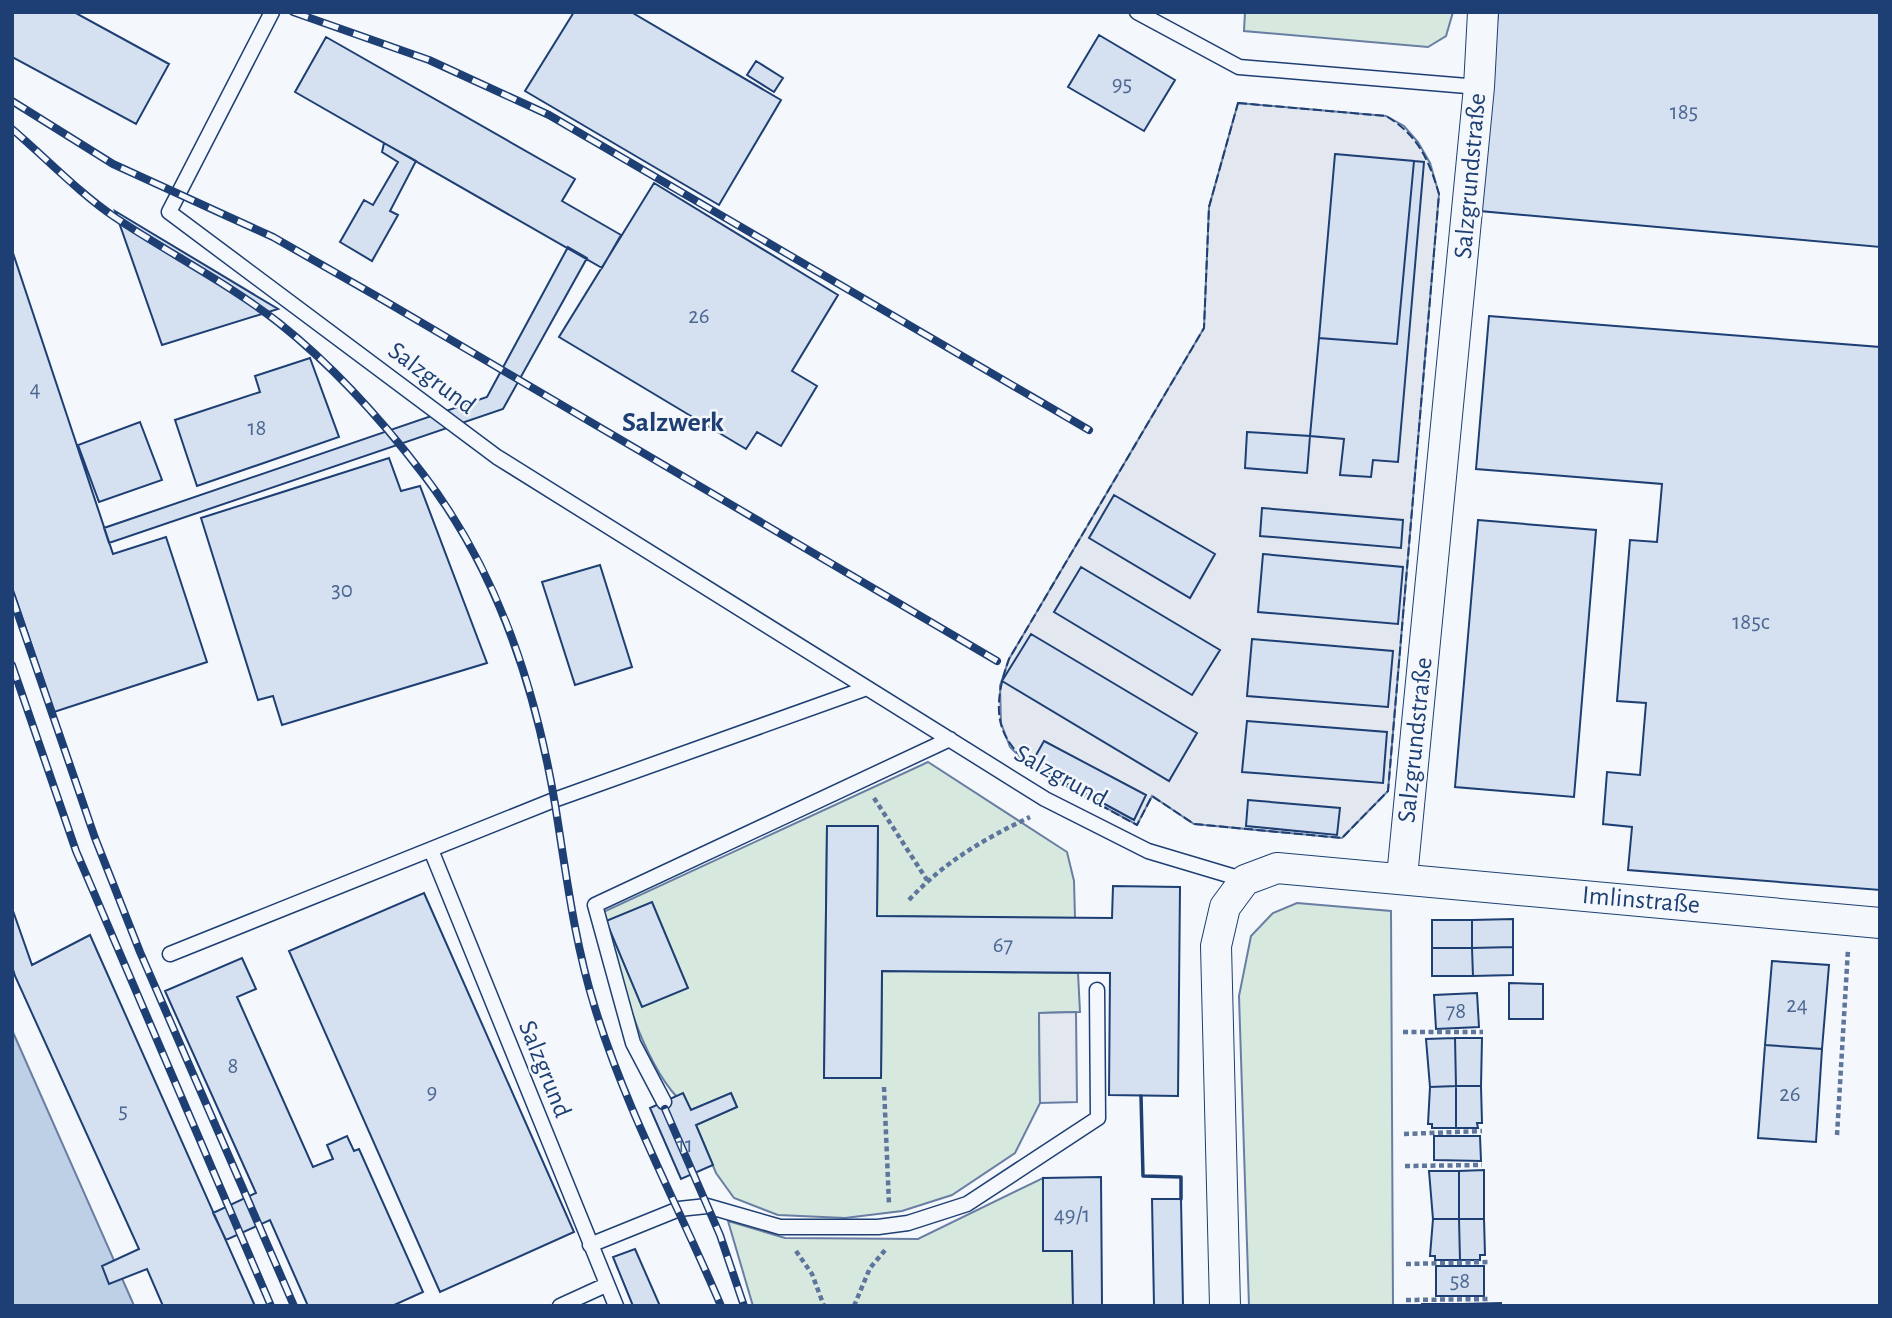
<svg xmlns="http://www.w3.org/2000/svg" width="1892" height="1318" font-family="'Alegreya Sans',sans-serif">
  <rect width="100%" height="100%" fill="#f4f7fb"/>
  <path fill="#d7e8df" stroke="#687fa3" stroke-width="2" d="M 1245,12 L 1453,12 L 1446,36 L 1428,47 L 1244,31 Z
    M 928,762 L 1067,852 L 1074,881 L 1075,918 L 877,916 L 878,826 L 827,826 L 824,1078 L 881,1078 L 882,971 L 1078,973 L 1080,1012 L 1039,1013 L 1040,1103 L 1015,1153 L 952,1195 L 902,1211 L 845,1218 L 778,1215 L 734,1198 L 716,1173 L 696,1125 L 737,1107 L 731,1093 L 691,1110 C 641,1073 620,971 601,913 Z
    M 1297,903 L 1391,911 L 1393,1306 L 1249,1306 L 1239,996 L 1251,936 L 1273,913 Z
    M 1043,1178 L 1043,1251 L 1072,1251 L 1073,1306 L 753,1306 L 728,1221 L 785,1238 L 918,1239 Z"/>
  <path fill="#e3e8f0" stroke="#687fa3" stroke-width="2" d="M 1238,103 L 1386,116 L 1404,126 L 1418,142 L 1430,163 L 1439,194 L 1388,791 L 1342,838 L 1194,824 L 1152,796 L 1137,825 L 1028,765 L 1010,747 L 1001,723 L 1000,686 L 1009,659 L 1204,328 L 1209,207 Z
    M 1076,1012 L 1077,1102 L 1040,1103 L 1039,1013 Z"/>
  <path fill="#bed0e5" stroke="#687fa3" stroke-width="2" d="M 12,1030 L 132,1301 L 134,1306 L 12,1306 Z"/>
  <path fill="#d5e0f0" stroke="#1d3f73" stroke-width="2" d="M 12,12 L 74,12 L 169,64 L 136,124 L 12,57 Z
    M 574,12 L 631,12 L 781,100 L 719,205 L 525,91 Z
    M 1498,12 L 1880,12 L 1880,247 L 1480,211 Z
    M 1099,35 L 1175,80 L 1144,131 L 1068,87 Z
    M 326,37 L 575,179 L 562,201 L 621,235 L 602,268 L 295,92 Z
    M 756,61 L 783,78 L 774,92 L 747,75 Z
    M 384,143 L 416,161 L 390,211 L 398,215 L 372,261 L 340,242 L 364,200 L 373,205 L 398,162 L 382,152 Z
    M 1335,154 L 1414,161 L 1397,344 L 1319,338 Z
    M 1414,161 L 1424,162 L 1398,462 L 1373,460 L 1371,477 L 1340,475 L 1344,439 L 1310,436 L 1319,338 L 1397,344 Z
    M 654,183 L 838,295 L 792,371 L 817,386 L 781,446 L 757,432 L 746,449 L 559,337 Z
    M 115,211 L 278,309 L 162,345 Z
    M 568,247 L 587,258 L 503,409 L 109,543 L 104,528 L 487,397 Z
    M 12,250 L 113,554 L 166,537 L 207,662 L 54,712 L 12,587 Z
    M 1489,316 L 1880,347 L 1880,890 L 1628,870 L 1632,827 L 1603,824 L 1607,772 L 1640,775 L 1646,703 L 1617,701 L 1630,540 L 1657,542 L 1662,484 L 1476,469 Z
    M 310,358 L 339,437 L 197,486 L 175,420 L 260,392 L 255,376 Z
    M 140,422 L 162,480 L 99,502 L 78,445 Z
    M 1247,432 L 1310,436 L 1307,473 L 1245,468 Z
    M 389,458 L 401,491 L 420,486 L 487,663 L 282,725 L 273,696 L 258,700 L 201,518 Z
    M 1114,495 L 1215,554 L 1190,598 L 1089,538 Z
    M 1262,508 L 1403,520 L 1401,548 L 1260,536 Z
    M 1478,520 L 1596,530 L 1574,797 L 1455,787 Z
    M 1263,554 L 1403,567 L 1398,624 L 1258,612 Z
    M 600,565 L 632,667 L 575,685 L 542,582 Z
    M 1081,567 L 1220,650 L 1192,695 L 1054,612 Z
    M 1031,634 L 1197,733 L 1169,781 L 1002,681 Z
    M 1252,639 L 1393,651 L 1388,707 L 1247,696 Z
    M 1247,721 L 1387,732 L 1383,783 L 1242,772 Z
    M 1044,741 L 1146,795 L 1134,820 L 1031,764 Z
    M 1248,800 L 1340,808 L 1337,835 L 1246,826 Z
    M 827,826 L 878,826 L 877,916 L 1112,918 L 1113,886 L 1180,887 L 1178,1096 L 1109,1095 L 1110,973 L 882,971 L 881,1078 L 824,1078 Z
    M 424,893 L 574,1232 L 440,1292 L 289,951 Z
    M 652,902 L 688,988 L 642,1007 L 606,921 Z
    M 12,908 L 32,965 L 90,935 L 255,1306 L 163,1306 L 147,1269 L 109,1284 L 102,1266 L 139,1249 L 15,976 L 12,966 Z
    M 1513,919 L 1513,947 L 1472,948 L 1472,920 Z
    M 1432,920 L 1472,920 L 1472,948 L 1432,948 Z
    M 1513,947 L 1513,975 L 1473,976 L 1472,948 Z
    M 1432,948 L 1472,948 L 1473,976 L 1432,976 Z
    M 242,958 L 256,989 L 237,997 L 313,1167 L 333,1159 L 327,1145 L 347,1136 L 354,1151 L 359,1149 L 423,1292 L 392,1306 L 308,1306 L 270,1220 L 226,1240 L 213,1213 L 256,1193 L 165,991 Z
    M 1772,961 L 1829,965 L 1822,1049 L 1765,1045 Z
    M 1509,983 L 1543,984 L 1543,1019 L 1509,1019 Z
    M 1477,993 L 1479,1027 L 1436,1029 L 1434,995 Z
    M 1455,1038 L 1456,1086 L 1430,1087 L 1426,1039 Z
    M 1455,1038 L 1482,1038 L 1481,1086 L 1456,1086 Z
    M 1765,1045 L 1822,1049 L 1816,1142 L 1758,1138 Z
    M 1456,1086 L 1456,1128 L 1432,1128 L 1432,1124 L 1428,1124 L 1430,1087 Z
    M 1456,1086 L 1481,1086 L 1482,1123 L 1477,1123 L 1478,1128 L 1456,1128 Z
    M 683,1093 L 691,1110 L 731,1093 L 737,1107 L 696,1125 L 713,1165 L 681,1179 L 650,1108 Z
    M 1434,1136 L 1480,1136 L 1481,1161 L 1434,1160 Z
    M 1484,1170 L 1484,1219 L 1459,1219 L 1459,1171 Z
    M 1429,1171 L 1459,1171 L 1459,1219 L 1433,1219 Z
    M 1101,1177 L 1102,1306 L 1073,1306 L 1072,1251 L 1043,1251 L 1043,1178 Z
    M 1152,1199 L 1181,1199 L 1183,1306 L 1154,1306 Z
    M 1433,1219 L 1459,1219 L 1460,1260 L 1435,1260 L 1435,1256 L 1430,1256 Z
    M 1459,1219 L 1484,1219 L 1485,1255 L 1480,1255 L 1480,1260 L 1460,1260 Z
    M 635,1249 L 660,1306 L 633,1306 L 613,1257 Z
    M 1436,1266 L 1484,1266 L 1484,1296 L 1436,1296 Z
    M 1501,1303 L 1501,1306 L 1462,1306 L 1462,1304 Z
    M 1422,1304 L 1462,1304 L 1462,1306 L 1422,1306 Z"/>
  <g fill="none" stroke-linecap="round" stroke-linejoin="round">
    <defs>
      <path id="service" d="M 272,12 L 169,212 L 497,457 L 1045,799 L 1148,851 L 1245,880
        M 1137,12 L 1239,67 L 1479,87
        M 431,850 L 616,1306
        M 170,954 L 554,800 L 867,688
        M 664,1102 L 633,1043 L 595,905 L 950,739
        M 590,1245 L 679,1209 L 707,1206 L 780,1227 L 878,1227 L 908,1223 L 967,1204 L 1098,1118 L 1097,990
        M 560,1306 L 606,1285"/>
      <path id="minor" d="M 1402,877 L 1479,87 L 1483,12
        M 1225,1306 L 1216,946 L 1225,907 L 1245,880 L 1277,868 L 1880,923"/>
    </defs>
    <use href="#service" stroke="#1d3f73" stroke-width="17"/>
    <use href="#minor" stroke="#1d3f73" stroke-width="32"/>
    <path stroke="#5e769c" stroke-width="4.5" stroke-dasharray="5 3.5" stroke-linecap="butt" d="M 874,798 L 927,880
      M 909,900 C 944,862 984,839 1030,817
      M 1403,1032 L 1483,1032
      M 884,1087 L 889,1204
      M 1404,1134 L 1482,1131
      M 1837,1135 L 1848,949
      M 1405,1166 L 1482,1165
      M 796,1251 L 812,1274 L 824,1306
      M 1406,1264 L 1489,1262
      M 1406,1300 L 1491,1299
      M 854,1306 L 870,1268 L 886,1249"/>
    <use href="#service" stroke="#f4f7fb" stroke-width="14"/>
    <use href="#minor" stroke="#f4f7fb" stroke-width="30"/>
    <defs>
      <path id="rail" d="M 293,12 L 429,60 L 549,115 L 1089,430
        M 12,101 L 113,164 L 273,237 L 378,297 L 997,661
        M 12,129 C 46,158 79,193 116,218 C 170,254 228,283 279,323 C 333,366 381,419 423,474 C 497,570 535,685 555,804 C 566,872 574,941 595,1008 C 626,1110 679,1207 721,1306
        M 12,597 L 95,838 L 140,952 L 294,1306
        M 12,665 L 76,851 L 271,1306
        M 665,1109 L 720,1235 L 744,1306"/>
    </defs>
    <use href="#rail" stroke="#1d3f73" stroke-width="8"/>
    <use href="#rail" stroke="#f4f7fb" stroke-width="5" stroke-dasharray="16" stroke-linecap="butt"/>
    <path stroke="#1d3f73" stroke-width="2" stroke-dasharray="9 3.5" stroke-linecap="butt" d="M 1238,103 L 1386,116 C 1418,135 1429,160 1439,194 L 1388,791 L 1342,838 L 1194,824 L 1152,796 L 1137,825 C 1113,812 1089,799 1065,786 C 1006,753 984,728 1009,659 L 1204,328 L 1209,207 Z"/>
    <path stroke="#1d3f73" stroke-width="3.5" d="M 1141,1096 L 1143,1176 L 1181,1177 L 1181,1199"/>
  </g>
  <g text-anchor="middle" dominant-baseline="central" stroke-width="5" stroke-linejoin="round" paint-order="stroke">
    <g font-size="23" fill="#4b6792">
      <text x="1122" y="84">95</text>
      <text x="1684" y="112">185</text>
      <text x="699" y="316">26</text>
      <text x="35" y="389">4</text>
      <text x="257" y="428">18</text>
      <text x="342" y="590">30</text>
      <text x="1751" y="622">185c</text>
      <text x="1003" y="945">67</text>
      <text x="1797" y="1005">24</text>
      <text x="1456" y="1011">78</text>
      <text x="233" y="1066">8</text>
      <text x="432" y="1092">9</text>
      <text x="1790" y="1094">26</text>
      <text x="123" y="1111">5</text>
      <text x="685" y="1145">11</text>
      <text x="1072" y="1215">49/1</text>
      <text x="1460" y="1281">58</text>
    </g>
    <g font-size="26" fill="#1d3f73" stroke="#f4f7fb">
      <text transform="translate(1470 176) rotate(-85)">Salzgrundstraße</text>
      <text transform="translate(432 378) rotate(37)">Salzgrund</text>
      <text transform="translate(1415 740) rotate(-84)">Salzgrundstraße</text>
      <text transform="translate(1061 776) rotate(29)">Salzgrund</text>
      <text transform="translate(1641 900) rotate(5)">Imlinstraße</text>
      <text transform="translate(545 1069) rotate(68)">Salzgrund</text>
    </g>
    <g font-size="28" font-weight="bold" fill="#1d3f73" stroke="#f4f7fb">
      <text x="673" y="423">Salzwerk</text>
    </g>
  </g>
  <rect width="1892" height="1318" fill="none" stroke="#1d3f73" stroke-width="28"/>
</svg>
